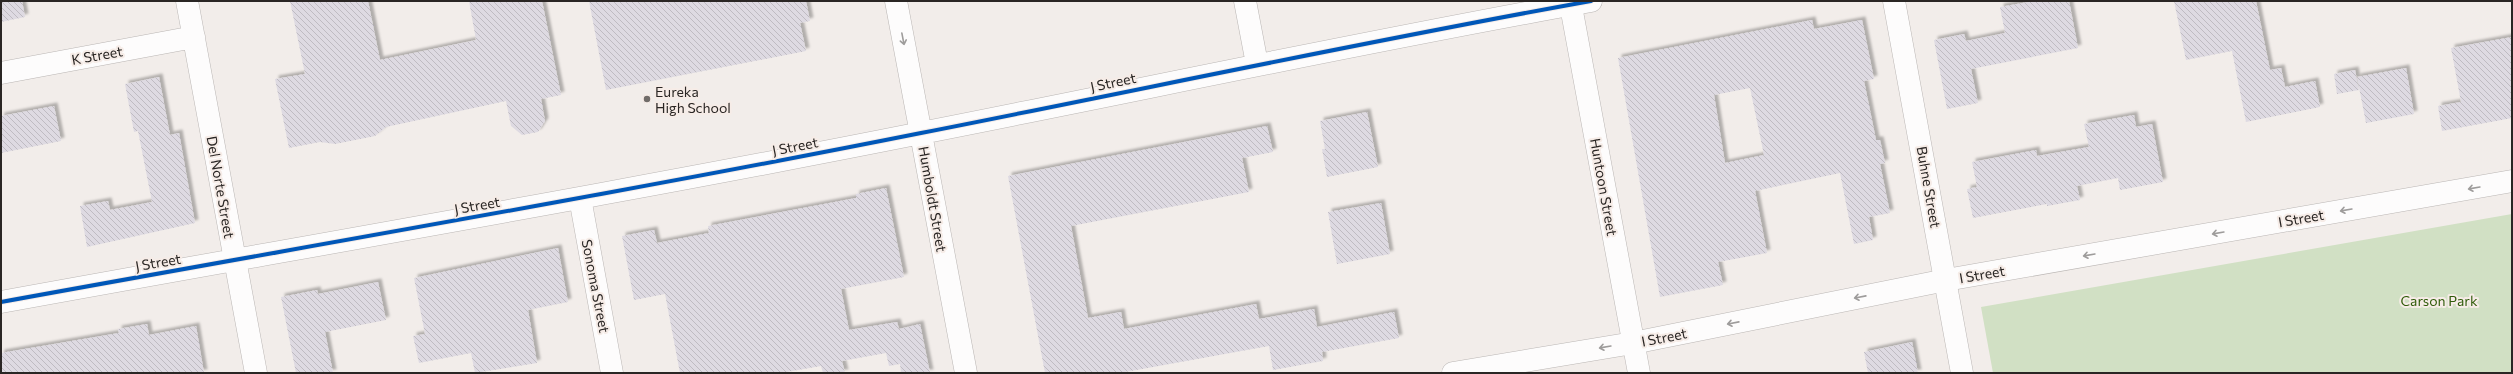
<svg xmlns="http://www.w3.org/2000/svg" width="2513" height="374" font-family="Commissioner,sans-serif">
  <defs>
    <pattern id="building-back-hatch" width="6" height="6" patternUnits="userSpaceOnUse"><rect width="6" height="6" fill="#dedae2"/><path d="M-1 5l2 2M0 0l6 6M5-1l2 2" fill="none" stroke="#bfbbc2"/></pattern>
    <filter id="shadow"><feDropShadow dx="3.5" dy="-3.5" stdDeviation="1" flood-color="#0004"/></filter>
  </defs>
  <rect width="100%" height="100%" fill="#f2edea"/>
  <path fill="#d1e0c4" d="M 2512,214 L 2512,373 L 1993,373 L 1981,307 Z"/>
  <path fill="url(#building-back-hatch)" fill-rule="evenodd" filter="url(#shadow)" d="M 1,1 L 22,1 L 25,17 L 1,22 Z
    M 290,1 L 368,1 L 380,60 L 476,40 L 469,1 L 542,1 L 561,95 L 541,99 L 545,121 L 538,132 L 522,135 L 511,126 L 506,101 L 386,127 L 375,136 L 335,144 L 320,142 L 289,148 L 275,79 L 305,74 Z
    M 589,1 L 806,1 L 810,21 L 800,23 L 806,51 L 606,90 Z
    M 2034,1 L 2069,1 L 2078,48 L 1971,69 L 1978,103 L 1947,109 L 1934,40 L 1964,34 L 1966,41 L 2005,33 L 2000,7 Z
    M 2174,1 L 2256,1 L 2270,70 L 2281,68 L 2285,87 L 2315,81 L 2320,107 L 2246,122 L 2232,51 L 2186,60 Z
    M 1812,20 L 1814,29 L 1862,20 L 1874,79 L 1864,81 L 1876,140 L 1880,140 L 1885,163 L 1880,164 L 1890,213 L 1869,217 L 1873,240 L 1854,244 L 1840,173 L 1755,191 L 1767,253 L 1718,262 L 1723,285 L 1660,297 L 1618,58 ZM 1750,88 L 1764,155 L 1725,163 L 1714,95 Z
    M 2512,37 L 2512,118 L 2442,131 L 2438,106 L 2461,102 L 2451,48 Z
    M 2406,68 L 2414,114 L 2366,123 L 2357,77 Z
    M 2355,70 L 2359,90 L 2337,94 L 2334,74 Z
    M 159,77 L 170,135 L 179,133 L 195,223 L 87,247 L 80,206 L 108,201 L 110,210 L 152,202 L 138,131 L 134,132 L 125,84 Z
    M 54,106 L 61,141 L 1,153 L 1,116 Z
    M 1367,112 L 1378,167 L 1327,177 L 1322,149 L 1325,149 L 1320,121 Z
    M 2134,115 L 2136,127 L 2152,124 L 2163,182 L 2120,190 L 2118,178 L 2077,186 L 2080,200 L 2047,206 L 2047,204 L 1973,218 L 1967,189 L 1977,187 L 1972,162 L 2036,150 L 2037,156 L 2089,147 L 2084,124 Z
    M 1267,126 L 1273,152 L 1242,158 L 1249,192 L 1071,226 L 1088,318 L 1121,312 L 1124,329 L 1256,304 L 1259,319 L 1314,309 L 1317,327 L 1394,312 L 1399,338 L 1322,352 L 1323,361 L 1273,370 L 1269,346 L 1120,373 L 1045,373 L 1008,176 Z
    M 886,188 L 904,277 L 841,289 L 849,330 L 897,322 L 899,329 L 920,324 L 930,373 L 901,373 L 900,364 L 889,366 L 886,353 L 842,361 L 845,373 L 823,373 L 821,366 L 781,373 L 680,373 L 665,294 L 634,300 L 622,236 L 654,230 L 657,243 L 709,233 L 708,226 L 856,198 L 856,194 Z
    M 1381,203 L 1390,254 L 1337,264 L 1328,212 Z
    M 558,248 L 568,302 L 528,310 L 537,363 L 475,373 L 471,353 L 419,363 L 413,336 L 425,334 L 414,278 Z
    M 378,282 L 386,320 L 325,332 L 333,373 L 296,373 L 281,297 L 317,290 L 318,294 Z
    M 147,324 L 149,335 L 196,326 L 204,373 L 1,373 L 1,353 L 119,333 L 118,329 Z
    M 1912,342 L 1918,373 L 1868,373 L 1864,352 Z"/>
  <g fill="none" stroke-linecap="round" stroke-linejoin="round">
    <defs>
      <path id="minor" d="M 187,1 L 256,373
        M 896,1 L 966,373
        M 1245,1 L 1257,64
        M 1570,1 L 1639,373
        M 1894,1 L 1962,373
        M 1,73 L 194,37
        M 580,198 L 612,373
        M 1,302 C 308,246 615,194 921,133 C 1145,89 1367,41 1591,1"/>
      <path id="major" d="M 1453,373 L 1633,343 L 1946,280 L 2512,181"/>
    </defs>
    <use href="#minor" stroke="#bab6b4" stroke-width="23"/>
    <use href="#major" stroke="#bab6b4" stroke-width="23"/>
    <use href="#minor" stroke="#fdfcfc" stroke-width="22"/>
    <use href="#major" stroke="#fdfcfc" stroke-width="22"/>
    <defs>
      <path id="cycleway" d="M 1,302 C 308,246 615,194 921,133 C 1145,89 1367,41 1591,1"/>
    </defs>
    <use href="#cycleway" stroke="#f6ece7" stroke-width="6"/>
    <use href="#cycleway" stroke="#0057b8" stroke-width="4"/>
  </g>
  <defs><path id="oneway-shaft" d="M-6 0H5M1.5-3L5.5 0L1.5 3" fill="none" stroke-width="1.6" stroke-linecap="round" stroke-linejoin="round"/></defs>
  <g stroke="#9e9c9b">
    <use href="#oneway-shaft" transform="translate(903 39) rotate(79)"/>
    <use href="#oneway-shaft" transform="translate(2474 188) rotate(170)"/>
    <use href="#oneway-shaft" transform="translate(2346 210) rotate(170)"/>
    <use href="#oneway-shaft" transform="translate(2218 233) rotate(170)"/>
    <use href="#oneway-shaft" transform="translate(2089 255) rotate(170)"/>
    <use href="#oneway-shaft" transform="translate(1860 297) rotate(169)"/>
    <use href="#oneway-shaft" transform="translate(1733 323) rotate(169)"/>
    <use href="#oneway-shaft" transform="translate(1605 347) rotate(170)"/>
  </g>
  <circle fill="#706c69" stroke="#f6ece7" stroke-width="1.5" cx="647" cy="99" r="4"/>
  <g text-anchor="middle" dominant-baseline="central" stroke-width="4" stroke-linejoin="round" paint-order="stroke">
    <g font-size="14" fill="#2a2624" stroke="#f6ece7">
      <text transform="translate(97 55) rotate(-10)">K Street</text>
      <text transform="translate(1113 82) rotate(-12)">J Street</text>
      <text transform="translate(795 146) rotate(-11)">J Street</text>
      <text transform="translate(221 187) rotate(80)">Del Norte Street</text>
      <text transform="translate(1604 187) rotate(80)">Huntoon Street</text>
      <text transform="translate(1929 187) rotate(80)">Buhne Street</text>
      <text transform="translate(933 199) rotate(80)">Humboldt Street</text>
      <text transform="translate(477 205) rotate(-10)">J Street</text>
      <text transform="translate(2301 218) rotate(-10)">I Street</text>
      <text transform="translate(158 262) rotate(-10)">J Street</text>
      <text transform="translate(1982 274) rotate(-10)">I Street</text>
      <text transform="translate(596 286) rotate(79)">Sonoma Street</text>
      <text transform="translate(1664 337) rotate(-11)">I Street</text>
    </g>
    <g font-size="14" fill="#2a2624" stroke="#f6ece7" text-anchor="start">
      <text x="655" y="91">Eureka<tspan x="655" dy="16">High School</tspan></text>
    </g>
    <g font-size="14" fill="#305c0a" stroke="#f6ece7">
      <text x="2439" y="300">Carson Park</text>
    </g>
  </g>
  <rect width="2513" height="374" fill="none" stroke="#2a2624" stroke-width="4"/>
</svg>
